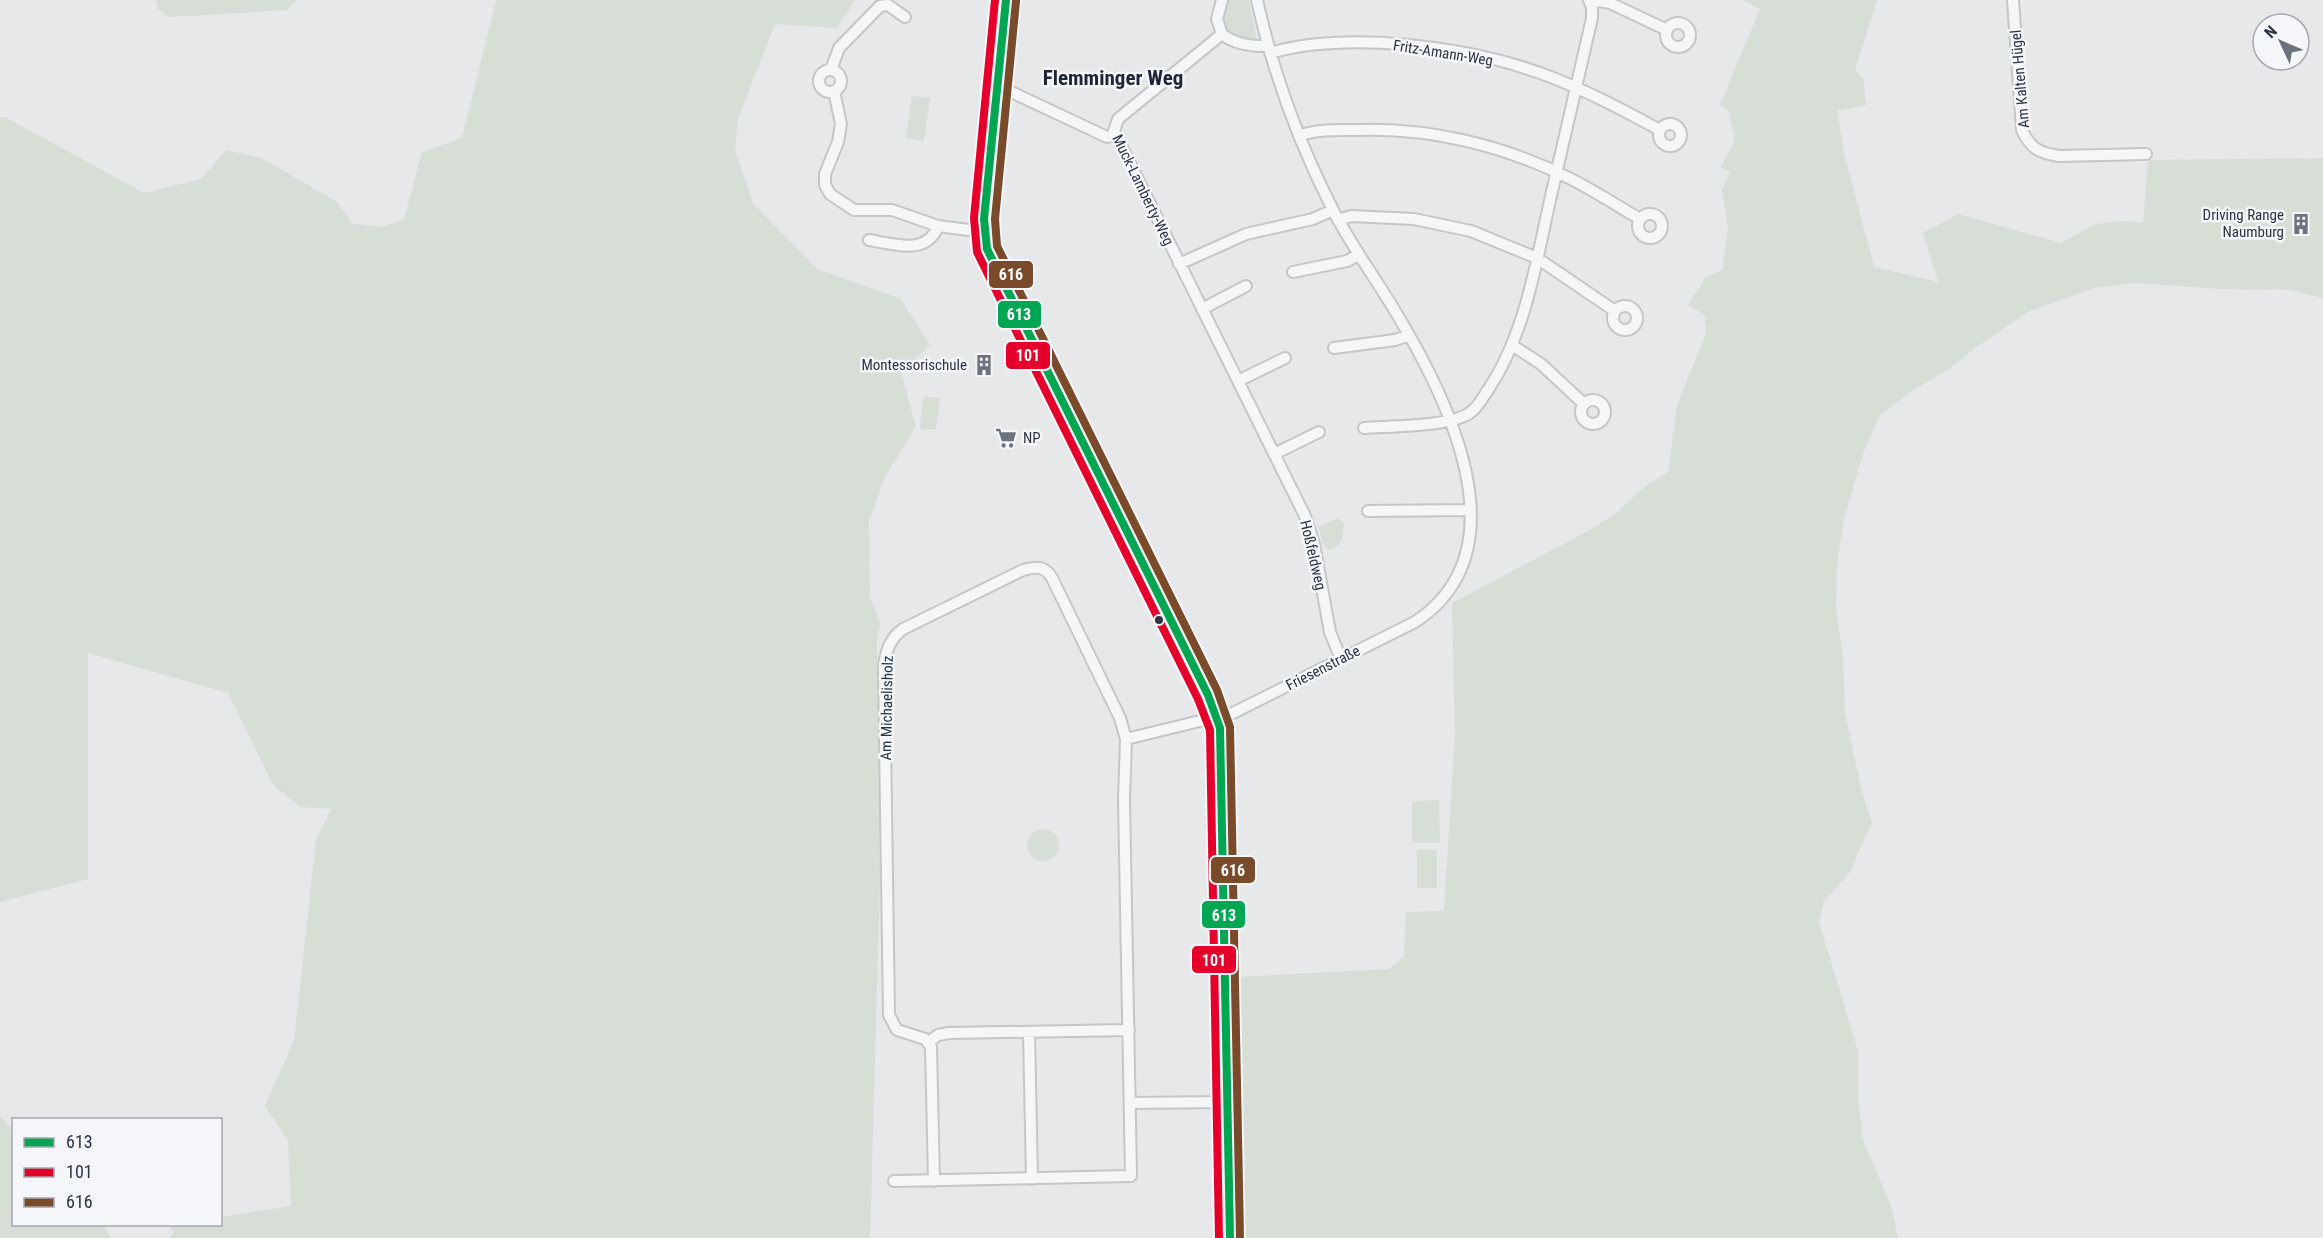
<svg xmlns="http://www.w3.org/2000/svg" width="2323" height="1238" font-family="'Roboto Condensed',sans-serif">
  <rect width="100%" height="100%" fill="#e6e8ea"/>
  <path fill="#d6ded6" d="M 156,0 L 296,0 L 288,10 L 169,17 L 158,9 Z
    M 496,0 L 855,0 L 837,28 L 775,24 L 738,119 L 735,151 L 753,203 L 817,269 L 901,299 L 930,345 L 901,373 L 916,427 L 886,475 L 869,521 L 870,597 L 880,623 L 877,640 L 880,880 L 870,1238 L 169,1238 L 174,1233 L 169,1225 L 220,1224 L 221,1217 L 291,1206 L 288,1140 L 265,1106 L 294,1040 L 316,840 L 331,809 L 301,807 L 274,786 L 228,693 L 88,653 L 88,879 L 0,902 L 0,117 L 5,117 L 144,193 L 201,179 L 226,150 L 262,158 L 337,202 L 353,224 L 381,227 L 404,219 L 422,152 L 462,138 Z
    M 1226,0 L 1249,0 L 1257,42 L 1250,42 L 1224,31 L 1221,24 Z
    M 1743,0 L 1877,0 L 1855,70 L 1863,78 L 1866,105 L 1837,111 L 1845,157 L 1874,267 L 1938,282 L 1923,233 L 1958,214 L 2061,243 L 2095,224 L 2123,221 L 2143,223 L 2148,160 L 2323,158 L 2323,298 L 2289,290 L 2222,289 L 2135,283 L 2094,288 L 2028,312 L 1974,349 L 1949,369 L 1915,389 L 1881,414 L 1864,451 L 1844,519 L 1837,565 L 1836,608 L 1843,658 L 1845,713 L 1862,793 L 1872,822 L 1850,872 L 1823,903 L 1819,922 L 1858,1051 L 1858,1096 L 1863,1139 L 1891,1206 L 1898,1238 L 1242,1238 L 1239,977 L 1389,969 L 1404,957 L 1406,912 L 1444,911 L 1455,733 L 1452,603 L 1588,531 L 1614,515 L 1644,487 L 1668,472 L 1677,405 L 1706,334 L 1705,320 L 1706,316 L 1688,305 L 1706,277 L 1722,270 L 1728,227 L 1722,190 L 1730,172 L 1721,167 L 1735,141 L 1729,111 L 1720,105 L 1760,9 Z
    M 912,96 L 930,98 L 924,141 L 906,138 Z
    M 923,396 L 940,398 L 936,430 L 920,429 Z
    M 1338,518 L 1344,524 C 1342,537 1343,546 1329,550 L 1323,544 L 1318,527 Z
    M 1439,800 L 1440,843 L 1412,843 L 1412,801 Z
    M1027 845a16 16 0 1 1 32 0a16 16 0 1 1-32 0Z
    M 1417,850 L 1437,850 L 1437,888 L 1417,888 Z
    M 0,1116 L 13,1131 L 14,1224 L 105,1225 L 110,1238 L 0,1238 Z"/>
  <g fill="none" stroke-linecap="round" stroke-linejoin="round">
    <defs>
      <path id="minor" d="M 1006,0 L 984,219 L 987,249 L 1208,695 L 1220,728 L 1230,1238
        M 1222,0 L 1217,19 L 1222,34 C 1232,43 1254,48 1268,45
        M 2013,0 L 2022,130 C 2030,148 2039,153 2059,156 L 2146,154
        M 1591,4 L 1599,1 L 1610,3 L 1667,30
        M1666 35a12 12 0 1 1 24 0a12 12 0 1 1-24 0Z
        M 1222,34 L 1118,119 L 1114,131 L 1305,516 L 1314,544 L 1330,632 L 1341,659
        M 1270,53 C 1348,31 1464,46 1540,73 C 1582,88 1621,109 1660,130
        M 831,70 L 839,48 L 880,6 L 888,5 L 905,17
        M819 81a11 11 0 1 1 22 0a11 11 0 1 1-22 0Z
        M 997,88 L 1007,90 L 1107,137 L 1115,135
        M 834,91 L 841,124 L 838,142 L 825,174 L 825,185 L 830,194 L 854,210 L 892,210 L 938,226 L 984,232
        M1659 135a11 11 0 1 1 22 0a11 11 0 1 1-22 0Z
        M 1299,136 C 1316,129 1338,130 1357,130 C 1429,127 1505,146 1569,178 C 1593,190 1616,205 1640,219
        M1638 226a12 12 0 1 1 24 0a12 12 0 1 1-24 0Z
        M 1338,220 L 1351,216 L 1414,219 L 1471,231 L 1537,258 L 1615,311
        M 869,240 C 894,244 927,256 938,226
        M 1179,264 L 1246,234 L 1313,219 L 1333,210
        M 1293,272 L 1347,261 L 1358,255
        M1613 318a12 12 0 1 1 24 0a12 12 0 1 1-24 0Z
        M 1202,309 L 1246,286
        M 1512,345 L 1541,364 L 1584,404
        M 1334,348 L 1395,340 L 1409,335
        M 1238,381 L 1285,358
        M1581 412a12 12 0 1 1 24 0a12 12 0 1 1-24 0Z
        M 1364,428 C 1390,426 1452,427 1471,412 C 1478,407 1483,397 1488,390 C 1526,333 1536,262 1551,196 C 1565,137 1578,77 1592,18 L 1592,8 L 1589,0
        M 1274,454 L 1319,432
        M 1368,511 L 1470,510
        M 1126,739 L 1233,713 L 1415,622 C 1523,551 1449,401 1398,316 C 1377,280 1351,246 1332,208 C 1298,141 1273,73 1257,0
        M 1029,1032 L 1032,1179
        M 929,1042 L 938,1035 L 949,1033 L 1129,1030
        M 1130,1103 L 1228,1102
        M 894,1181 C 973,1180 1052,1178 1131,1176 L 1124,799 L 1126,739 L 1120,718 L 1052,578 C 1045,566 1036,566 1023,570 L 903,629 C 889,639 885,653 884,670 L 889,1015 L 897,1030 L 925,1039 L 931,1047 L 934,1181"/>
    </defs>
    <use href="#minor" stroke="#c4c6c8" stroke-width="14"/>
    <use href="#minor" stroke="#f5f6f7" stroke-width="10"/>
    <defs>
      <path id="bus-1" d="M 1006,0 L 984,219 L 987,249 L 1208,695 L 1220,728 L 1230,1238"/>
      <path id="bus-2" d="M 995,0 L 974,218 L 977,252 L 1198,699 L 1210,730 L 1219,1238"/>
      <path id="bus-3" d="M 1016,1 L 995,219 L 997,246 L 1217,690 L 1230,727 L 1240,1238"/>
    </defs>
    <use href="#bus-1" stroke="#f4f6f9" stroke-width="12"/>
    <use href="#bus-2" stroke="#f4f6f9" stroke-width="12"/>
    <use href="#bus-3" stroke="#f4f6f9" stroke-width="12"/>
    <use href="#bus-1" stroke="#00a651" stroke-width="8"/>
    <use href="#bus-2" stroke="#e4002b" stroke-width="8"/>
    <use href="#bus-3" stroke="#7a4b2a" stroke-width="8"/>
  </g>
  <defs>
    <symbol id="building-bare" viewBox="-9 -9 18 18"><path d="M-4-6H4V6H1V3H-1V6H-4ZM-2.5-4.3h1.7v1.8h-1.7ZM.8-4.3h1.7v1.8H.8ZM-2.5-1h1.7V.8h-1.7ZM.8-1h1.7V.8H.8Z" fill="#6c737f" stroke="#f4f6f9" stroke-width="2.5" paint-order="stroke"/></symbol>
    <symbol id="supermarket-bare" viewBox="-9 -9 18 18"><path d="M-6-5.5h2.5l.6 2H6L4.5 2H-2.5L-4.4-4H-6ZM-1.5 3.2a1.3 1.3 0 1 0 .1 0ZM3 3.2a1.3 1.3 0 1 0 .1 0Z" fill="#6c737f" stroke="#f4f6f9" stroke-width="2.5" paint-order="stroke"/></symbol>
  </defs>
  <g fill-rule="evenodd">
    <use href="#building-bare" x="2286" y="209" width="30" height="30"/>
    <use href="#building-bare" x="969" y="350" width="30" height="30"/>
    <use href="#supermarket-bare" x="991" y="423" width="30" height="30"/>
  </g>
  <circle fill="#2b3445" stroke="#f4f6f9" stroke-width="2" cx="1159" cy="620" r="5"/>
  <g text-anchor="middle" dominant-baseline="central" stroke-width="5" stroke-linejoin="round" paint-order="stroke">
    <g font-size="15" fill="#2b3445" stroke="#f4f6f9">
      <text transform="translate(1443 53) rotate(9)">Fritz-Amann-Weg</text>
      <text transform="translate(2020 79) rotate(-95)">Am Kalten Hügel</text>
      <text transform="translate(1143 190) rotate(64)">Muck-Lamberty-Weg</text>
      <text transform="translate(1313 555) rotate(77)">Hoßfeldweg</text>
      <text transform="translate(1323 668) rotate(-27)">Friesenstraße</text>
      <text transform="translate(887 708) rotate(-89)">Am Michaelisholz</text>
    </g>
    <g font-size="15" fill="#2b3445" stroke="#f4f6f9" text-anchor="end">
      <text x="2284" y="215">Driving Range<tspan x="2284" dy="17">Naumburg</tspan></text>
      <text x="967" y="365">Montessorischule</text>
      <text x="1023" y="438" text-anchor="start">NP</text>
    </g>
    <g font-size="21" font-weight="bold" fill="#1d2536" stroke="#f4f6f9">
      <text x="1113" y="78">Flemminger Weg</text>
    </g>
  </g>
  <g stroke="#f4f6f9" stroke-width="2">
    <rect x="988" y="260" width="46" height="29" rx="6" fill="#7a4b2a"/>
    <rect x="997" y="300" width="45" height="29" rx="6" fill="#00a651"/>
    <rect x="1005" y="341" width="46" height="29" rx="6" fill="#e4002b"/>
    <rect x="1210" y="856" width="46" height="28" rx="6" fill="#7a4b2a"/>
    <rect x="1201" y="900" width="45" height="29" rx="6" fill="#00a651"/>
    <rect x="1191" y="945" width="46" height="29" rx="6" fill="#e4002b"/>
  </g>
  <g font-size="16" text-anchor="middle" font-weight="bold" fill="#fff">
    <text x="1011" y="280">616</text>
    <text x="1019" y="320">613</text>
    <text x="1028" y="361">101</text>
    <text x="1233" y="876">616</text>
    <text x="1224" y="921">613</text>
    <text x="1214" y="966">101</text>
  </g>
  <rect x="12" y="1118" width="210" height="108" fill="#f4f6f9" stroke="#a4a8b1" stroke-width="1.5"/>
  <rect x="24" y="1138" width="30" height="9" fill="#00a651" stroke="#a4a8b1" stroke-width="1.5"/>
  <text x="66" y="1148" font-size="18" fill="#2b3445">613</text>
  <rect x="24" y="1168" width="30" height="9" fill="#e4002b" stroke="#a4a8b1" stroke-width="1.5"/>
  <text x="66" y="1178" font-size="18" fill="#2b3445">101</text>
  <rect x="24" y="1198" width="30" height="9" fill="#7a4b2a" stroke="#a4a8b1" stroke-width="1.5"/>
  <text x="66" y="1208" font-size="18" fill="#2b3445">616</text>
  <g transform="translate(2281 42) rotate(314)"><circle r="28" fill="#f4f6f9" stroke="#a4a8b1" stroke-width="1.5"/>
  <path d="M0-4.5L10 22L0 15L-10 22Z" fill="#6c737f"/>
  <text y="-9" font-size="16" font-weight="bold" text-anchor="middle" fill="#2b3445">N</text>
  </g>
</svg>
